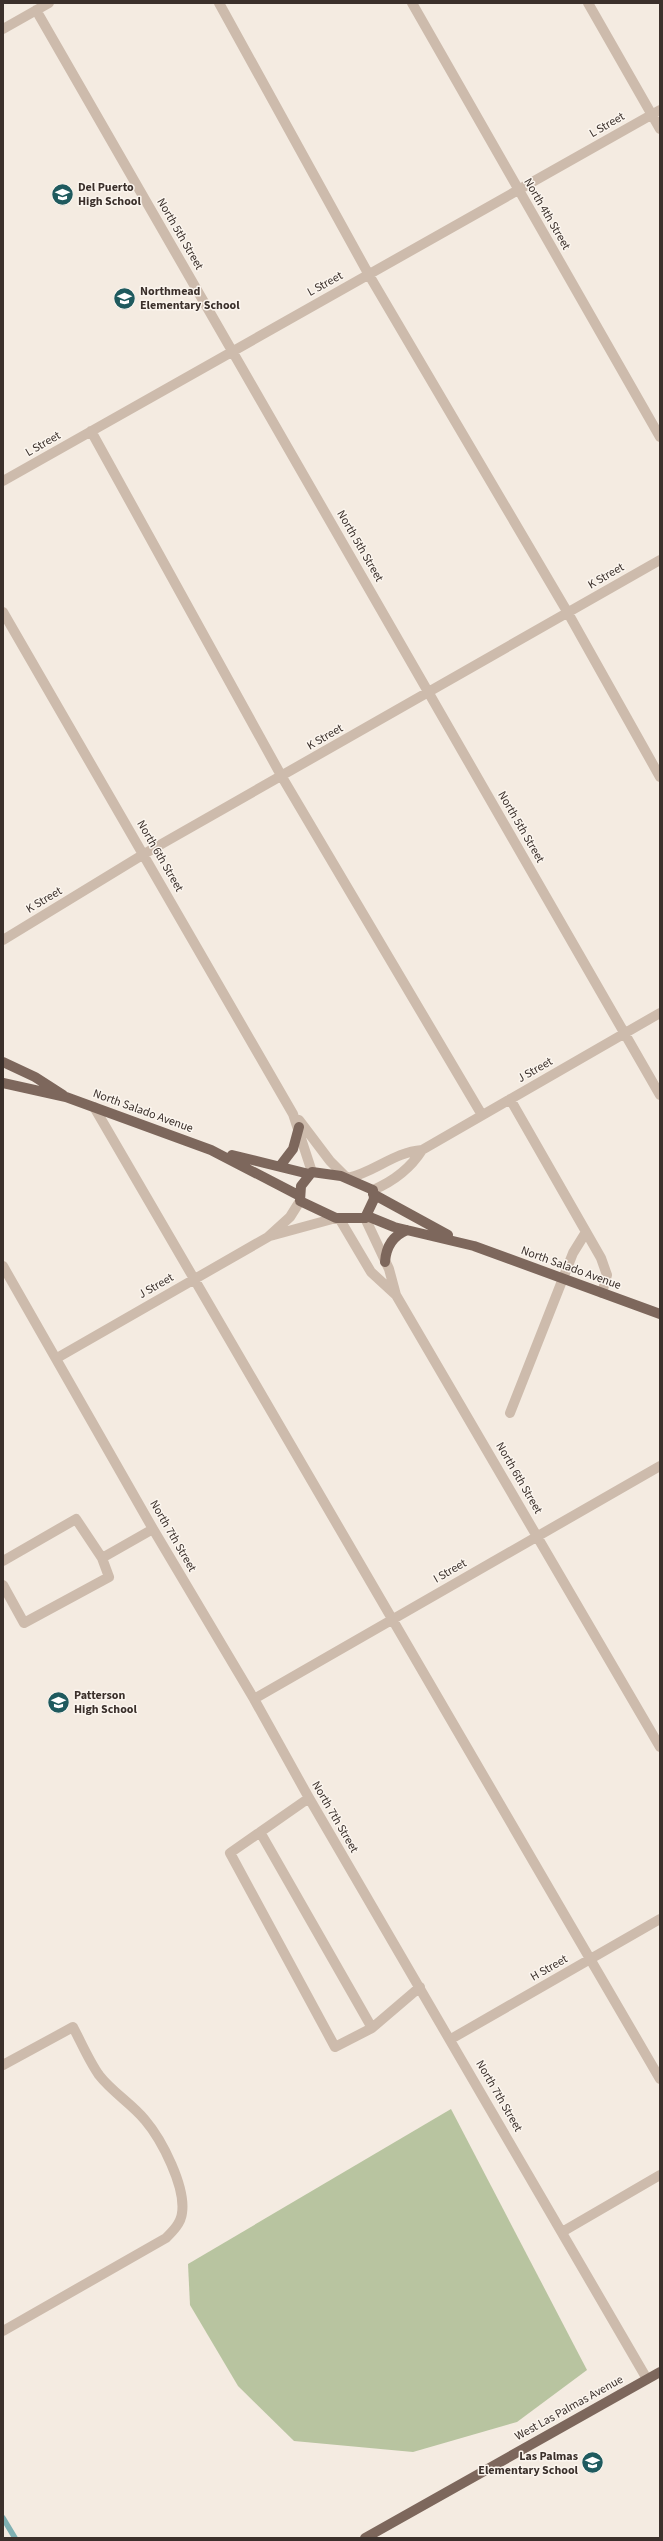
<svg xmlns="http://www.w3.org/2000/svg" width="663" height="2541" font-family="'Source Sans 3',sans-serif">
  <rect width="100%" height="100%" fill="#f4ebe1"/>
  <path fill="#b8c4a0" d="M 451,2109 L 587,2370 L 517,2422 L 413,2452 L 294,2441 L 238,2386 L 190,2305 L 188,2264 Z"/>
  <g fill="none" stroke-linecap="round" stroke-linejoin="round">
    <path stroke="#7fb0b2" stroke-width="5.5" d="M 3,2518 L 15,2538"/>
    <path stroke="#cdbbac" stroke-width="10" d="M 219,3 L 369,275 L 568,613 L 660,777
      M 412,3 L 660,437
      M 588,3 L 660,129
      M 36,10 L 660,1095
      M 3,29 L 49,3
      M 91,431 L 282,777 L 482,1115
      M 3,481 L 660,110
      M 3,612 L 293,1114 L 312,1172
      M 3,940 L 144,854 L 660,560
      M 510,1099 L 601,1258 L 607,1275 L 602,1293
      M 94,1107 L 660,2079
      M 299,1120 L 330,1161 L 347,1178
      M 348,1178 C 375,1172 394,1152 422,1150 L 660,1013
      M 373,1190 C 394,1181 410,1169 422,1150
      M 339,1218 L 371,1272 L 396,1295
      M 365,1218 L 389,1269 L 396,1295 L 660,1747
      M 270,1236 L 336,1218
      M 3,1266 L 153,1529 L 254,1699 L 309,1798 L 647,2379
      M 57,1358 L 268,1237 L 290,1217 L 300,1201
      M 510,1413 L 573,1253 L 586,1232
      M 102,1558 L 153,1529
      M 3,1561 L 76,1519 L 102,1558 L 109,1577 L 24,1623 L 3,1585
      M 254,1699 L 660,1466
      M 309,1798 L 230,1853 L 335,2047 L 372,2028 L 420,1987
      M 260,1832 L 372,2028
      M 451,2039 L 660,1919
      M 3,2065 L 73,2027 C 81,2042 89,2061 99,2075 C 112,2092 132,2104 145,2120 C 162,2140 186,2187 182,2213 C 181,2223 173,2231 166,2238 L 3,2331
      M 562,2232 L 660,2175"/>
    <path stroke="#7d675c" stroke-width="10" d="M 3,1062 L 35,1077 L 63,1095
      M 3,1083 L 66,1097 L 211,1150 L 300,1196
      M 232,1155 L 309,1174
      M 280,1166 L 293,1149 L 299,1127
      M 312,1172 L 341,1176 L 373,1190 L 374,1199 L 365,1218 L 336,1218 L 300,1201 L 301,1186 Z
      M 373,1194 L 448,1235
      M 367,1216 L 394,1227 L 474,1246 L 660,1314
      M 385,1262 C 386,1247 392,1236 407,1230
      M 365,2538 L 660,2372"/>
  </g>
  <defs>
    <symbol id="school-disc" viewBox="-11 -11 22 22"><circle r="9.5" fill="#1f5a5e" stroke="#fbf5ee"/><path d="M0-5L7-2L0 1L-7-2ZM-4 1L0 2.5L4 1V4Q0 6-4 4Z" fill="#fff"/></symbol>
  </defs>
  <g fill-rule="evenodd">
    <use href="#school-disc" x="50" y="182" width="25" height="25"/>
    <use href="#school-disc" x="112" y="286" width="25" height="25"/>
    <use href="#school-disc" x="46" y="1690" width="25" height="25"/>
    <use href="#school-disc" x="580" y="2450" width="25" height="25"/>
  </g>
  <g text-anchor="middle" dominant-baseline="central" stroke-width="3" stroke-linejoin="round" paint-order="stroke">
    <g font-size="12" fill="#3b302b" stroke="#fbf5ee">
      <text transform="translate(607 125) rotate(-30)">L Street</text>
      <text transform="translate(547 214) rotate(60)">North 4th Street</text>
      <text transform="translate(180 234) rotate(60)">North 5th Street</text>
      <text transform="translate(325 284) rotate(-29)">L Street</text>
      <text transform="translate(43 444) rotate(-30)">L Street</text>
      <text transform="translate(360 546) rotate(60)">North 5th Street</text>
      <text transform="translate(606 576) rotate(-30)">K Street</text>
      <text transform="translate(325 737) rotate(-30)">K Street</text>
      <text transform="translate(521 827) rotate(60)">North 5th Street</text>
      <text transform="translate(160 856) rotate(60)">North 6th Street</text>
      <text transform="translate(44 900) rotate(-31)">K Street</text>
      <text transform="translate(535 1070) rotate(-30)">J Street</text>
      <text transform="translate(143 1111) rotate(20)">North Salado Avenue</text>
      <text transform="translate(571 1268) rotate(20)">North Salado Avenue</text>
      <text transform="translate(156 1286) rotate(-30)">J Street</text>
      <text transform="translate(519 1478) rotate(60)">North 6th Street</text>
      <text transform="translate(173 1536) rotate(60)">North 7th Street</text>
      <text transform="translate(450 1571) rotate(-30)">I Street</text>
      <text transform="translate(335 1817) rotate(60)">North 7th Street</text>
      <text transform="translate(549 1968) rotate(-30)">H Street</text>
      <text transform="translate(499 2096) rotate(60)">North 7th Street</text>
      <text transform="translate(569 2408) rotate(-29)">West Las Palmas Avenue</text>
    </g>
    <g font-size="12" font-weight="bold" fill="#3b302b" stroke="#fbf5ee" text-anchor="start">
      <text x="78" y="187">Del Puerto<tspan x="78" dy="14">High School</tspan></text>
      <text x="140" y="291">Northmead<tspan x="140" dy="14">Elementary School</tspan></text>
      <text x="74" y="1695">Patterson<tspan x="74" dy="14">High School</tspan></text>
      <text x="578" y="2456" text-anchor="end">Las Palmas<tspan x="578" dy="14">Elementary School</tspan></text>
    </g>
  </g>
  <rect width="663" height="2541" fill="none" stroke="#3b302b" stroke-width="8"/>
</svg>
